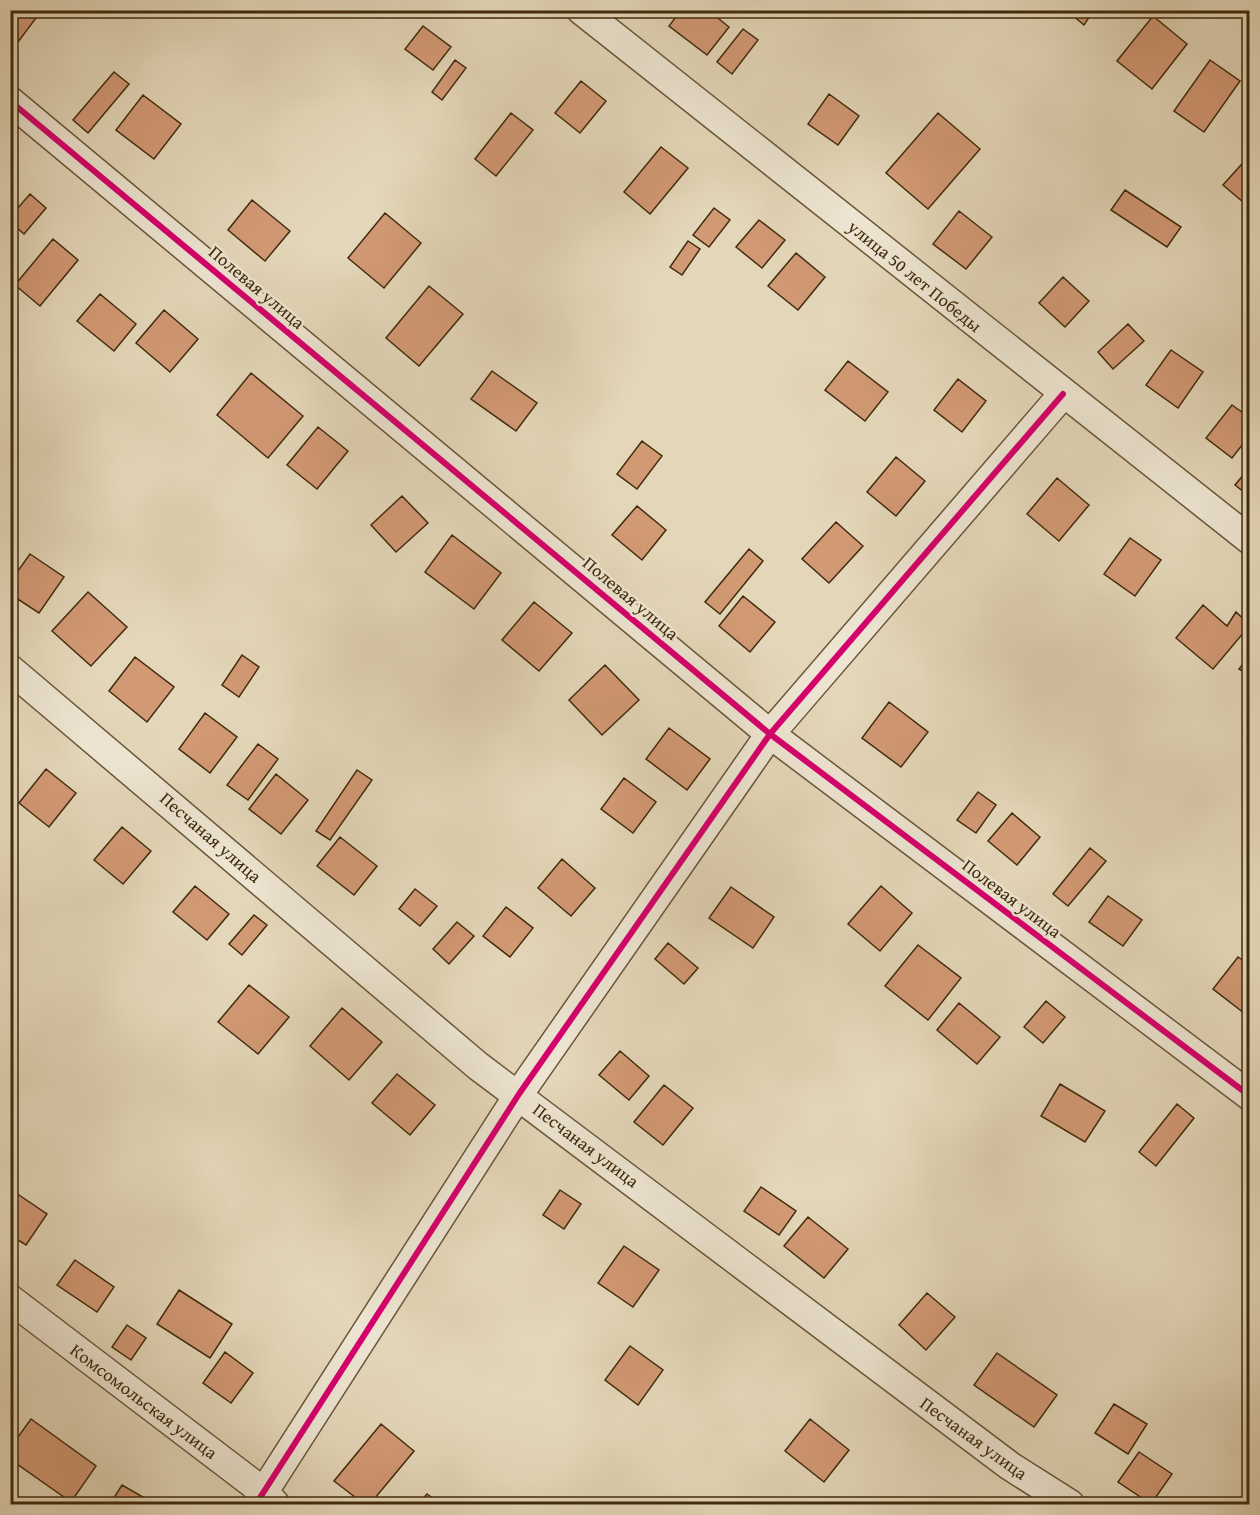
<svg xmlns="http://www.w3.org/2000/svg" width="1260" height="1515" font-family="'Gentium Book Plus',serif">
  <rect width="100%" height="100%" fill="#e4d7b9"/>
  <filter id="stains"><feTurbulence type="fractalNoise" baseFrequency=".00333" numOctaves="4"/><feColorMatrix values="0 0 0 0 .2 0 0 0 0 .09 0 0 0 0 .02 0 0 0 .5 -.17"/></filter>
  <radialGradient id="worn" r=".72"><stop offset=".6" stop-color="#630" stop-opacity="0"/><stop offset="1" stop-color="#630" stop-opacity=".3"/></radialGradient>
  <path fill="#d29975" stroke="#402b0c" stroke-width="1.5" d="M 10,10 L 25,10 L 36,18 L 15,46 L 10,43 Z
    M 681,10 L 708,10 L 729,27 L 707,55 L 669,26 Z
    M 1066,10 L 1094,10 L 1084,25 Z
    M 1153,16 L 1187,44 L 1152,89 L 1117,61 Z
    M 423,26 L 451,47 L 433,70 L 405,49 Z
    M 743,29 L 758,40 L 732,74 L 717,62 Z
    M 455,60 L 466,68 L 442,100 L 432,92 Z
    M 1210,60 L 1240,81 L 1204,132 L 1174,111 Z
    M 114,72 L 129,84 L 88,133 L 73,120 Z
    M 581,81 L 606,101 L 580,133 L 555,113 Z
    M 829,94 L 859,116 L 838,145 L 808,124 Z
    M 143,95 L 181,124 L 154,159 L 116,130 Z
    M 511,113 L 533,130 L 496,176 L 475,159 Z
    M 938,113 L 980,149 L 928,209 L 886,173 Z
    M 661,147 L 688,168 L 650,214 L 624,192 Z
    M 1250,155 L 1250,208 L 1223,185 Z
    M 1125,190 L 1181,227 L 1167,247 L 1111,210 Z
    M 30,194 L 46,208 L 24,234 L 10,222 L 10,217 Z
    M 252,200 L 290,231 L 265,261 L 228,230 Z
    M 714,208 L 730,220 L 709,247 L 693,235 Z
    M 959,211 L 992,237 L 966,269 L 933,244 Z
    M 385,213 L 421,243 L 384,288 L 348,258 Z
    M 759,220 L 785,240 L 762,268 L 736,247 Z
    M 53,239 L 78,260 L 40,306 L 15,285 Z
    M 688,241 L 700,249 L 682,275 L 670,267 Z
    M 796,253 L 825,277 L 798,310 L 768,286 Z
    M 1063,277 L 1089,301 L 1065,327 L 1039,303 Z
    M 429,286 L 463,314 L 419,366 L 386,338 Z
    M 100,294 L 136,324 L 114,351 L 77,321 Z
    M 164,310 L 198,339 L 170,372 L 136,343 Z
    M 1128,324 L 1144,341 L 1113,369 L 1098,352 Z
    M 1171,350 L 1203,372 L 1178,408 L 1146,385 Z
    M 848,361 L 888,392 L 865,421 L 825,390 Z
    M 492,371 L 537,403 L 516,431 L 471,399 Z
    M 251,373 L 303,416 L 268,458 L 217,415 Z
    M 958,379 L 986,401 L 962,432 L 934,410 Z
    M 1232,405 L 1250,418 L 1250,435 L 1232,458 L 1206,438 Z
    M 318,427 L 348,451 L 317,489 L 287,465 Z
    M 642,441 L 662,456 L 637,489 L 617,474 Z
    M 896,457 L 925,481 L 896,516 L 867,492 Z
    M 1250,467 L 1250,497 L 1235,485 Z
    M 1057,478 L 1089,505 L 1059,541 L 1027,514 Z
    M 402,496 L 428,523 L 396,552 L 371,525 Z
    M 637,506 L 666,530 L 642,560 L 612,535 Z
    M 836,522 L 863,546 L 829,583 L 802,559 Z
    M 452,535 L 501,573 L 474,609 L 425,572 Z
    M 1130,538 L 1161,560 L 1135,596 L 1104,574 Z
    M 749,549 L 763,561 L 720,614 L 705,602 Z
    M 30,554 L 64,577 L 39,613 L 10,594 L 10,582 Z
    M 88,592 L 127,627 L 91,666 L 52,631 Z
    M 743,596 L 775,622 L 750,652 L 719,626 Z
    M 534,602 L 572,633 L 539,671 L 502,640 Z
    M 1203,605 L 1227,626 L 1236,612 L 1250,625 L 1213,669 L 1176,638 Z
    M 242,655 L 259,667 L 239,697 L 222,685 Z
    M 1250,655 L 1250,676 L 1239,669 Z
    M 135,657 L 174,687 L 147,722 L 109,691 Z
    M 605,665 L 639,700 L 602,735 L 569,700 Z
    M 889,702 L 928,732 L 901,767 L 862,738 Z
    M 205,713 L 237,737 L 210,773 L 179,749 Z
    M 669,728 L 710,759 L 687,790 L 646,759 Z
    M 258,744 L 278,759 L 248,800 L 227,785 Z
    M 46,769 L 76,793 L 49,827 L 19,803 Z
    M 357,770 L 372,780 L 330,840 L 316,831 Z
    M 276,774 L 308,800 L 281,834 L 249,809 Z
    M 624,778 L 656,802 L 633,833 L 601,809 Z
    M 978,792 L 996,805 L 976,833 L 957,820 Z
    M 1012,813 L 1040,837 L 1017,865 L 988,841 Z
    M 122,827 L 151,851 L 123,884 L 94,860 Z
    M 340,837 L 377,866 L 354,895 L 317,866 Z
    M 1090,848 L 1106,861 L 1068,906 L 1053,894 Z
    M 562,859 L 595,888 L 571,916 L 538,888 Z
    M 195,886 L 229,914 L 207,940 L 173,912 Z
    M 881,886 L 912,913 L 880,951 L 848,924 Z
    M 731,887 L 774,917 L 753,948 L 709,918 Z
    M 415,889 L 437,906 L 420,926 L 399,909 Z
    M 1108,896 L 1142,920 L 1123,946 L 1089,922 Z
    M 506,907 L 533,928 L 510,957 L 483,936 Z
    M 254,915 L 267,925 L 242,955 L 229,944 Z
    M 457,922 L 474,936 L 449,964 L 433,949 Z
    M 668,943 L 698,968 L 684,984 L 655,959 Z
    M 918,945 L 961,978 L 928,1020 L 885,986 Z
    M 1238,957 L 1250,965 L 1250,1006 L 1244,1013 L 1213,989 Z
    M 249,985 L 289,1017 L 258,1054 L 218,1022 Z
    M 1046,1001 L 1065,1017 L 1043,1043 L 1024,1027 Z
    M 959,1003 L 1000,1037 L 977,1064 L 937,1030 Z
    M 342,1008 L 382,1042 L 349,1080 L 310,1046 Z
    M 620,1051 L 649,1076 L 629,1100 L 599,1075 Z
    M 397,1074 L 435,1105 L 410,1135 L 372,1103 Z
    M 1060,1084 L 1105,1111 L 1085,1142 L 1041,1116 Z
    M 664,1085 L 693,1108 L 663,1145 L 634,1122 Z
    M 1177,1104 L 1194,1118 L 1156,1166 L 1139,1152 Z
    M 761,1187 L 796,1211 L 779,1235 L 744,1211 Z
    M 560,1190 L 581,1204 L 564,1229 L 543,1215 Z
    M 16,1193 L 47,1214 L 26,1245 L 10,1235 L 10,1202 Z
    M 808,1217 L 848,1249 L 824,1278 L 784,1246 Z
    M 624,1246 L 659,1270 L 633,1307 L 598,1283 Z
    M 75,1260 L 114,1287 L 97,1312 L 57,1285 Z
    M 179,1290 L 232,1324 L 210,1358 L 157,1324 Z
    M 927,1293 L 955,1317 L 926,1350 L 899,1325 Z
    M 127,1325 L 146,1338 L 131,1360 L 112,1347 Z
    M 630,1346 L 663,1370 L 638,1405 L 605,1380 Z
    M 225,1352 L 253,1373 L 231,1403 L 203,1383 Z
    M 997,1353 L 1057,1395 L 1034,1427 L 974,1385 Z
    M 1114,1404 L 1147,1424 L 1128,1454 L 1095,1433 Z
    M 31,1419 L 96,1466 L 71,1502 L 10,1459 L 10,1448 Z
    M 810,1419 L 849,1450 L 824,1482 L 785,1451 Z
    M 381,1424 L 414,1451 L 370,1504 L 364,1504 L 334,1481 Z
    M 1139,1452 L 1172,1474 L 1151,1504 L 1118,1482 Z
    M 122,1485 L 155,1504 L 110,1504 Z
    M 427,1494 L 441,1504 L 418,1504 Z"/>
  <g fill="none" stroke-linecap="round" stroke-linejoin="round">
    <defs>
      <path id="minor" d="M 581,10 L 1250,540
        M 10,101 L 770,734 L 1250,1096
        M 10,669 L 478,1066 L 1010,1466 L 1070,1504
        M 10,1299 L 265,1493 L 275,1504
        M 256,1504 L 519,1094 L 770,734 L 1063,394"/>
    </defs>
    <use href="#minor" stroke="#695637" stroke-width="31"/>
    <use href="#minor" stroke="#ede5d2" stroke-width="28"/>
    <defs>
      <path id="cycleway" d="M 10,101 L 770,734 L 1250,1096
        M 256,1504 L 519,1094 L 770,734 L 1063,394"/>
    </defs>
    <use href="#cycleway" stroke="#ede5d2" stroke-width="10"/>
    <use href="#cycleway" stroke="#d6006c" stroke-width="6"/>
  </g>
  <g text-anchor="middle" dominant-baseline="central" stroke-width="5" stroke-linejoin="round" paint-order="stroke">
    <g font-size="18" fill="#402b0c" stroke="#ede5d2">
      <text transform="translate(915 276) rotate(39)">улица 50 лет Победы</text>
      <text transform="translate(257 287) rotate(40)">Полевая улица</text>
      <text transform="translate(631 598) rotate(40)">Полевая улица</text>
      <text transform="translate(211 837) rotate(41)">Песчаная улица</text>
      <text transform="translate(1012 898) rotate(37)">Полевая улица</text>
      <text transform="translate(586 1145) rotate(37)">Песчаная улица</text>
      <text transform="translate(144 1401) rotate(37)">Комсомольская улица</text>
      <text transform="translate(974 1438) rotate(36)">Песчаная улица</text>
    </g>
  </g>
  <rect width="1260" height="1515" fill="none" stroke="#e4d7b9" stroke-width="36"/>
  <rect x="12" y="12" width="1236" height="1491" fill="none" stroke="#402b0c" stroke-width="3"/>
  <rect x="18" y="18" width="1224" height="1479" fill="none" stroke="#402b0c" stroke-width="1.5"/>
  <rect width="100%" height="100%" filter="url(#stains)"/>
  <rect width="100%" height="100%" fill="url(#worn)"/>
</svg>
